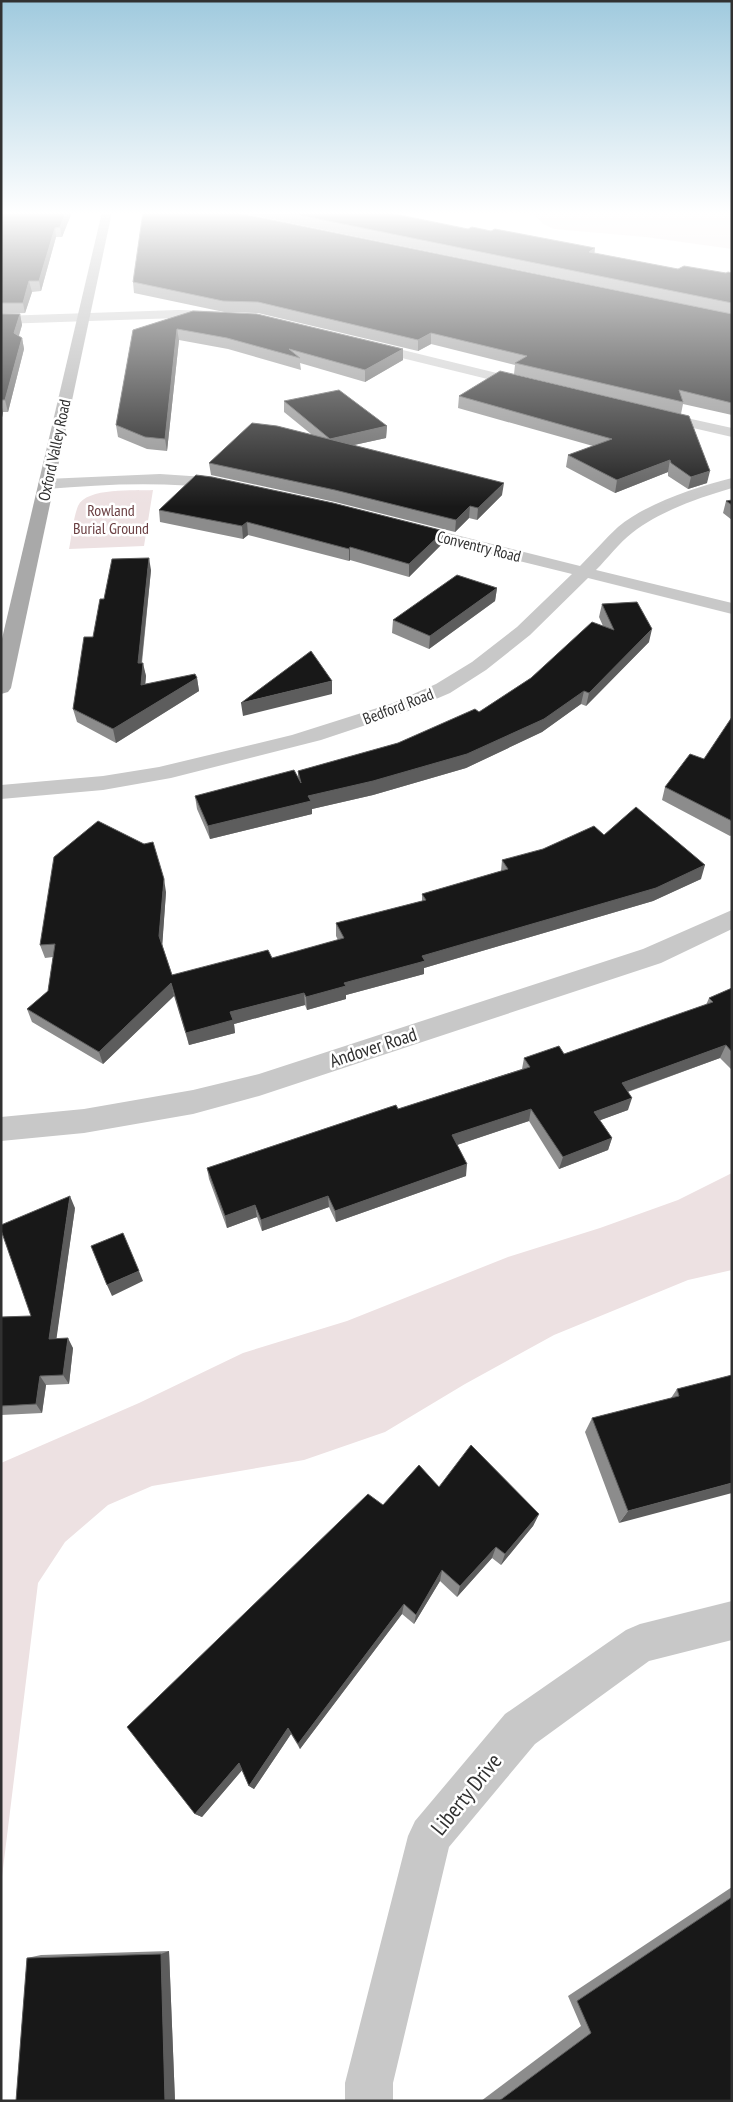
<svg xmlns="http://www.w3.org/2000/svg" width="733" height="2102" font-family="'PT Sans Narrow',sans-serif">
  <rect width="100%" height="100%" fill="#fff"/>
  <path fill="#ede1e2" d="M 519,212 L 732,212 L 732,249 L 646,237 L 554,229 L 543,224 L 535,216 Z
    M 153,490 L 144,546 L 69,549 C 72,535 73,519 78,506 C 86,487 136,491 153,490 Z
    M 732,1173 L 732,1270 L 688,1280 L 554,1335 L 465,1384 L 385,1432 L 304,1460 L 152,1486 L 108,1505 L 65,1542 L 38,1583 L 1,1885 L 1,1463 L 139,1403 L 243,1353 L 347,1321 L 508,1257 L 600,1228 L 678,1200 Z"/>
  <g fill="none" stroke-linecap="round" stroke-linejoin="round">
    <path fill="#c8c8c8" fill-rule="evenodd" d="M 178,310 L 219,311 L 225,315 L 219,319 L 178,318 L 1,324 L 1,316 Z
      M 366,341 L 533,382 L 535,385 L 528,389 L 361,348 L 359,345 Z
      M 655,411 L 732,428 L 732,437 L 650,418 L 648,415 L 650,412 Z
      M 160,474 L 205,477 L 234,482 L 236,485 L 234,488 L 228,490 C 167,481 107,484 46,489 L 40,487 L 38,484 L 40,481 L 46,479 Z
      M 732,478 L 732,488 C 698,498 660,511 632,533 C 619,543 608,558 596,570 L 732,603 L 732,614 L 588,578 L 530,635 L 486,670 L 450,693 L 408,711 L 321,740 L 171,778 L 103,790 L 1,799 L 1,785 L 103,776 L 159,767 L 292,735 L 393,703 L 436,684 L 472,662 L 517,627 L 572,574 L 402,532 L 400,528 L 402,524 L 408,523 L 580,566 C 593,553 605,539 618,527 C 647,503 696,487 732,478 Z
      M 732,910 L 732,929 L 661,963 L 259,1096 L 193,1114 L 84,1133 L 1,1141 L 1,1117 L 84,1109 L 193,1090 L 259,1074 L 643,949 Z
      M 732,1601 L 732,1640 L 649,1661 L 535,1744 L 449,1847 L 393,2083 L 393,2101 L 345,2101 L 345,2083 L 408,1836 L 415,1821 L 505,1714 L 626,1630 L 640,1624 Z"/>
    <path fill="#a9a9a9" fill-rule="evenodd" d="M 102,212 L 112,212 L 11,688 L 8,692 L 1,694 L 1,643 Z"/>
  </g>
  <path fill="#8c8c8c" d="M 1,212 L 72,212 L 62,237 L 56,237 L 41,291 L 32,292 L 25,313 L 1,314 Z
    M 237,212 L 385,212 L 468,229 L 678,269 L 726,273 L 732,273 L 732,314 Z
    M 133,282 L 732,314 L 732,415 L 683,404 L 681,414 L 514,374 L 515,365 L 431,344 L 418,351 L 258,313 L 224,312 L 134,293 Z
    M 193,311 L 403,360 L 365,382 L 300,363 L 301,370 L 228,349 L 179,340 L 167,451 L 147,449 L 118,437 L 116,425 L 133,330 Z
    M 1,314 L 20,314 L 22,325 L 19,336 L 22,338 L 24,349 L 8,412 L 3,412 L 1,423 Z
    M 459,396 L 689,416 L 707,483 L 688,489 L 668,476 L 668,472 L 615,493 L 566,467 L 568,455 L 593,446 L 458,408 Z
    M 284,401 L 387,426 L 386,438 L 354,445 L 502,495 L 477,520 L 469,518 L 455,532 L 335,502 L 211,475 L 209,463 L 311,434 L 284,412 Z
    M 732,500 L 732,520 L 723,513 L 726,501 Z
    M 159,510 L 444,531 L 443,543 L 409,577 L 350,560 L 349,561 L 248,535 L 243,539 L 160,522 Z
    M 151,570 L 142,663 L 146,676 L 145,684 L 197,678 L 199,691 L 116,743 L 77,722 L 73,709 L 104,599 Z
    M 497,588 L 495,601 L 429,649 L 392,633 L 393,620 Z
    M 602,604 L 649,642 L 586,706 L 581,704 L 542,732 L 466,768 L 373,795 L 312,809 L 312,814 L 210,839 L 197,809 L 195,796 L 298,778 L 298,771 L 398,743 L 479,712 L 531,678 L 603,626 L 599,617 Z
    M 732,717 L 732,835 L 730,836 L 662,800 L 665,787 L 704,759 Z
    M 604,835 L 701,879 L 653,901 L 424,968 L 424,974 L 346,995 L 346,999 L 307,1010 L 305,1005 L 234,1024 L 235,1033 L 189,1045 L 174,996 L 103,1064 L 32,1022 L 27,1009 L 48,991 L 53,957 L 45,958 L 40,945 L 166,892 L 162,945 L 172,975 L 272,958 L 338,940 L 336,936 L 336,923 L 422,901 L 422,894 L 501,871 L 502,860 Z
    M 732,988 L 732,1070 L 720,1058 L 628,1092 L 628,1110 L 600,1120 L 612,1138 L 608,1150 L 559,1169 L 529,1121 L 457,1145 L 466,1176 L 336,1222 L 329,1207 L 262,1231 L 257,1217 L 227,1228 L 209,1179 L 207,1168 L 398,1109 L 522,1069 L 524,1058 L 564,1054 L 706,1005 L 709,998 Z
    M 75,1208 L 56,1339 L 73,1348 L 69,1384 L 46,1385 L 42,1413 L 1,1415 L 1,1317 L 31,1316 Z
    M 732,1375 L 619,1523 L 585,1432 L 592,1418 L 671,1398 L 677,1389 Z
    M 439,1487 L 539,1514 L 533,1526 L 501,1565 L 492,1558 L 457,1597 L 440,1581 L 414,1624 L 402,1614 L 300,1749 L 291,1734 L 254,1789 L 249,1786 L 242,1770 L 202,1817 L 195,1814 L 383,1505 Z
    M 732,1887 L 732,2101 L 481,2101 L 581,2026 L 568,1996 Z
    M 169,1951 L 175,2101 L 16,2101 L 27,1958 L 41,1955 Z"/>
  <path fill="#5d5d5d" d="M 66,212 L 72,212 L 62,237 L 60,227 Z
    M 55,228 L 56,237 L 41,291 L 39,281 Z
    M 595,248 L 594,259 L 589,252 Z
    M 29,281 L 32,292 L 25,313 L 23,303 Z
    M 20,314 L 22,325 L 16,344 L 14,333 Z
    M 177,329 L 179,340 L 167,451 L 165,439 Z
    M 431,333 L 431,344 L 418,351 L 418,340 Z
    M 22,338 L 24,349 L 8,412 L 5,400 Z
    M 403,349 L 403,360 L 365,382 L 365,370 Z
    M 1,403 L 3,412 L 1,423 Z
    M 387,426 L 386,438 L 331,450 L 330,439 Z
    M 670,460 L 668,472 L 615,493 L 617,480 Z
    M 710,471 L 707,483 L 688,489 L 691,477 Z
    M 504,483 L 502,495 L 477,520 L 478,508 Z
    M 470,506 L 469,518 L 455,532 L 456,520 Z
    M 247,522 L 248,535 L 243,539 L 242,526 Z
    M 444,531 L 443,543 L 409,577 L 409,564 Z
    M 350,547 L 350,560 L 349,561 L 349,549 Z
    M 149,558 L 151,570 L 140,676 L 138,663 Z
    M 497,588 L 495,601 L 429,649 L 430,636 Z
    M 652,629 L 649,642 L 586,706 L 589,693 Z
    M 143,663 L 146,676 L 144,699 L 141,685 Z
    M 197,678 L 199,691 L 116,743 L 113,729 Z
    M 332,681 L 332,694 L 243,716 L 241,703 Z
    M 584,691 L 581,704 L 542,732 L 466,768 L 373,795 L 312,809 L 312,814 L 210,839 L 208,826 L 308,796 Z
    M 705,865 L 701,879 L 653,901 L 424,968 L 424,974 L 346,995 L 346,999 L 307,1010 L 306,997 L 344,983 L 422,956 Z
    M 164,879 L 166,892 L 162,949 L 159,936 Z
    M 171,983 L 174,996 L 103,1064 L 99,1052 Z
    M 304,993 L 305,1005 L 234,1024 L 235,1033 L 189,1045 L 186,1033 L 230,1012 Z
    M 726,1045 L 720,1058 L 618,1095 L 622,1083 Z
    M 632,1098 L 628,1110 L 590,1124 L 594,1112 Z
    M 531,1109 L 529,1121 L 451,1147 L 452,1135 Z
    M 612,1138 L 608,1150 L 559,1169 L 563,1157 Z
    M 467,1164 L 466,1176 L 336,1222 L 335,1211 Z
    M 70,1196 L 75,1208 L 55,1349 L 49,1339 Z
    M 328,1196 L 329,1207 L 262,1231 L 261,1220 Z
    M 255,1205 L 257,1217 L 227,1228 L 225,1216 Z
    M 139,1271 L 143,1281 L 112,1296 L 107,1285 Z
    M 68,1338 L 73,1348 L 69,1384 L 63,1375 Z
    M 40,1376 L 46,1385 L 42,1413 L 36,1404 Z
    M 732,1483 L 732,1493 L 619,1523 L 628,1511 Z
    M 539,1514 L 533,1526 L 501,1565 L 505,1554 Z
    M 496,1547 L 492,1558 L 457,1597 L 460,1586 Z
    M 442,1570 L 440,1581 L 414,1624 L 416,1615 Z
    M 404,1604 L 402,1614 L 300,1749 L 298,1744 Z
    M 288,1728 L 291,1734 L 254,1789 L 249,1786 Z
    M 239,1763 L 244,1768 L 202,1817 L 195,1814 Z
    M 169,1951 L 175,2101 L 165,2101 L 161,1954 Z"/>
  <path fill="#181818" stroke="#5d5d5d" d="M 1,212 L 66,212 L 60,227 L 55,228 L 39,281 L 29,281 L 23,303 L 1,303 Z
    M 143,212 L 233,212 L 732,314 L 732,403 L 679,390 L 683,402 L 515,363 L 527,356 L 431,333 L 418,340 L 258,302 L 223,301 L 133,282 Z
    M 284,212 L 385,212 L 468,229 L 472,227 L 491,231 L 495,229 L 595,248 L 589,252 L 678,269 L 684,266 L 726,273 L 728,272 L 732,273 L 732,303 Z
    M 193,311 L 257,314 L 403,349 L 365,370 L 289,349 L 300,358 L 227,338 L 177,329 L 165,439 L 145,437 L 116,425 L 133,330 Z
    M 1,314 L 20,314 L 14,333 L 22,338 L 5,400 L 1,400 Z
    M 500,371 L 689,416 L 710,471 L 691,477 L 671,463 L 670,460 L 617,480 L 568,455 L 612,439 L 459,396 Z
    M 339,390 L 387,426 L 330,439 L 284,401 Z
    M 252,423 L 277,426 L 504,483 L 478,508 L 470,506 L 456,520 L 335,490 L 209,463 Z
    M 196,475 L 212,477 L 333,503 L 444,531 L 409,564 L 350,547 L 349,549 L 247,522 L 242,526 L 159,510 Z
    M 732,500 L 732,505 L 726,501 Z
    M 149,558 L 138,663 L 143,663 L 141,685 L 195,674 L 197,678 L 113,729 L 73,709 L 84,637 L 93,637 L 100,599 L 104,599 L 112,559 Z
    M 457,575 L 497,588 L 430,636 L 393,620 Z
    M 637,602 L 652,629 L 589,693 L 584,691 L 544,719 L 467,754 L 373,781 L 308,796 L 311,801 L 208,826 L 195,796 L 294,770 L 301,783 L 298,771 L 398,743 L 475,709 L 479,712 L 531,678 L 592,622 L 614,630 L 602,604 Z
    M 311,651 L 332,681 L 241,703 Z
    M 732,717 L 732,821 L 665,787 L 690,754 L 704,759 Z
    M 636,807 L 705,865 L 656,888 L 422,956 L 425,961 L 344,983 L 346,986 L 306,997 L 304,993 L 230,1012 L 233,1020 L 186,1033 L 171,983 L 99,1052 L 27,1009 L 48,991 L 55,944 L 40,945 L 54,857 L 98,821 L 144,844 L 153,842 L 164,879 L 159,936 L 172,975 L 268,950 L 272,958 L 344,938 L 336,923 L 426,900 L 422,894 L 508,869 L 502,860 L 543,849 L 594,826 L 604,835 Z
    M 732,988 L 732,1052 L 726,1045 L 622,1083 L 632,1098 L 594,1112 L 612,1138 L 563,1157 L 531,1109 L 452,1135 L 467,1164 L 335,1211 L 328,1196 L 261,1220 L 255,1205 L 225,1216 L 207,1168 L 396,1105 L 398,1109 L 530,1067 L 524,1058 L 559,1046 L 564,1054 L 713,1002 L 709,998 Z
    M 70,1196 L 49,1339 L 68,1338 L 63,1375 L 40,1376 L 36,1404 L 1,1406 L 1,1317 L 31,1316 L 1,1230 L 1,1225 Z
    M 123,1233 L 139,1271 L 107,1285 L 91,1246 Z
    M 732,1375 L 732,1483 L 628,1511 L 592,1418 L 679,1396 L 677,1389 Z
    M 471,1445 L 539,1514 L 505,1554 L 496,1547 L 460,1586 L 442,1570 L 416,1615 L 404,1604 L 298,1744 L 288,1728 L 249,1786 L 239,1763 L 195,1814 L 127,1727 L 368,1494 L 383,1505 L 419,1465 L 439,1487 Z
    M 732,1897 L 732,2101 L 499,2101 L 591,2033 L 577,2001 Z
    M 161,1954 L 165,2101 L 16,2101 L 27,1958 Z"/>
  <linearGradient id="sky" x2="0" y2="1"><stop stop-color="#a0cade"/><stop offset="0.42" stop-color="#fff"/><stop offset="1" stop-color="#fff" stop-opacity="0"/></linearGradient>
  <rect width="733" height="507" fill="url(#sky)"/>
  <g text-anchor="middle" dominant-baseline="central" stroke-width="5" stroke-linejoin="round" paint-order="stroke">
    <g font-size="16" fill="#313131" stroke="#fff">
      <text transform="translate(54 450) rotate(-78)">Oxford Valley Road</text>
      <text transform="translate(479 546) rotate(14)">Conventry Road</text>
      <text transform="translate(398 706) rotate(-21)">Bedford Road</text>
    </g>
    <g font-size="16" fill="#6b4043" stroke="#fff">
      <text x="111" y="510">Rowland<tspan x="111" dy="18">Burial Ground</tspan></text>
    </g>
    <g font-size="19" fill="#313131" stroke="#fff">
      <text transform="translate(373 1047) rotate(-18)">Andover Road</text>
    </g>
    <g font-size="22" fill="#313131" stroke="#fff">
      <text transform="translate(466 1794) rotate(-51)">Liberty Drive</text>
    </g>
  </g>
  <rect width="733" height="2102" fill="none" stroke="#313131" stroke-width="5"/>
</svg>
